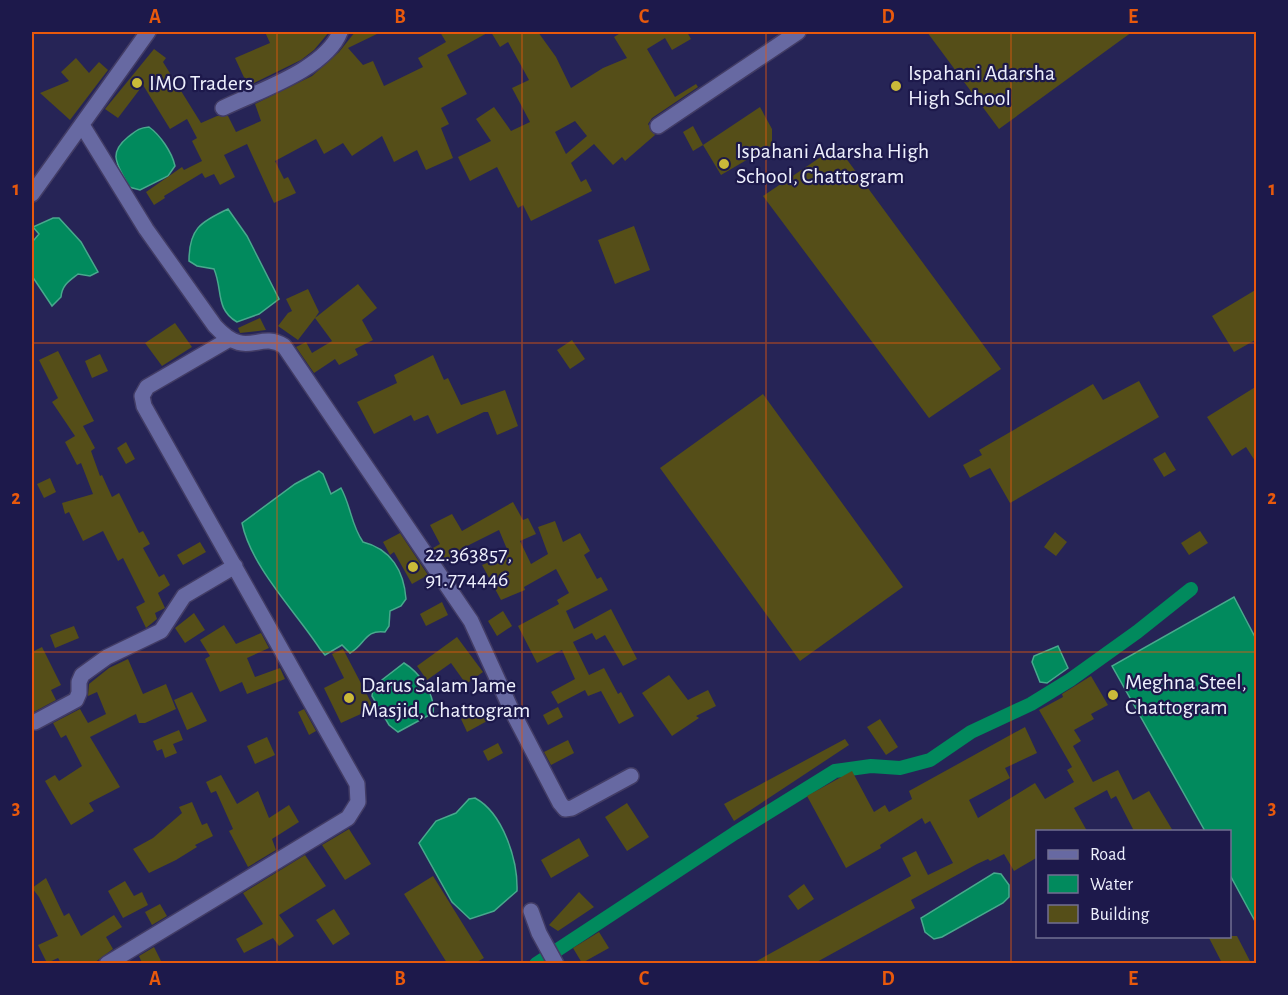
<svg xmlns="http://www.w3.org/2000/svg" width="1288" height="995" font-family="'Alegreya Sans',sans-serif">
  <rect width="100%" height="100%" fill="#262456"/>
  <path fill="#018a5d" stroke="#48a98d" stroke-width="1.5" d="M 149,127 C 160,135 172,152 175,166 L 168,176 L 140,190 L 129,187 C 119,166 106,155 128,137 C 136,131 138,128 149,127 Z
    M 228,209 L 247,236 L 279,299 L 259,314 L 237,322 C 215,309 223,290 214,269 L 197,266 L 189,261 C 189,229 200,222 228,209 Z
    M 53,218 L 59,218 L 81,242 L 98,272 L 90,276 L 78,274 C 69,281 62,285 61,297 L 52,306 L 32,276 L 32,238 L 34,240 L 39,234 L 33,227 Z
    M 319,471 L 323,474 L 331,494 L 341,488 C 351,506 351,525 363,542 C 391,549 404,571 406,599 L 401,606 L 390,611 L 389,626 L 385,632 C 365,629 365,645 350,653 L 342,645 L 325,655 L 320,649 C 296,612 251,567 242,523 L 295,484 Z
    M 1234,597 L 1256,639 L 1256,923 L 1230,875 L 1230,832 L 1205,831 L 1112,666 Z
    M 1058,646 L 1068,668 L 1047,683 L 1040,682 L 1032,662 L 1034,656 Z
    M 404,663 C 419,672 436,695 433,713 L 398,732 L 389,725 L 372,696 L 373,689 L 378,683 Z
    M 475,798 C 503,813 518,860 517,891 L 494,911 L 470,919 L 452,902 L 419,843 L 436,821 L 456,813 L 469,799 Z
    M 994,873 L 1001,874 L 1009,885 L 1009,897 L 1003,903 L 942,937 L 934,939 L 925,932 L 921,918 Z"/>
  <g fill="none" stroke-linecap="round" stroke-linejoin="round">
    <path stroke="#018a5d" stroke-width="14" d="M 536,964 L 735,833 L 835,771 L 871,766 L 900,768 L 930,760 L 971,732 L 1031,704 L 1070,680 L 1137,632 L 1191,589"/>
  </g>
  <path fill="#554e18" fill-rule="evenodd" d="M 265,32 L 329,32 L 314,50 L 301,60 L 248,86 L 235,58 L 270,43 Z
    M 355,32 L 381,32 L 348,48 L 363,65 L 373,61 L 384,86 L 423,67 L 418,58 L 446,42 L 440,32 L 489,32 L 447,55 L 467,94 L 441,108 L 449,124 L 441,128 L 453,158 L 426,170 L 417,150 L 394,162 L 382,136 L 352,156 L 343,143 L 324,154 L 316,139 L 275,161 L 284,179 L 288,177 L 296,193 L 274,203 L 247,144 L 224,155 L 235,177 L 220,185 L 214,174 L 205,178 L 202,173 L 164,196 L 165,198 L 154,205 L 146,192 L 182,167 L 184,170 L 202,161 L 192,141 L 197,138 L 187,119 L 170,129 L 143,85 L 118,118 L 105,109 L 154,49 L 166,58 L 163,62 L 201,123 L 217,116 L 228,116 L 236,132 L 261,121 L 255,104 L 312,76 L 339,52 Z
    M 491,32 L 538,32 L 556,57 L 571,88 L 603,68 L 627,58 L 614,37 L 622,32 L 687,32 L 691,39 L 672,50 L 665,38 L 647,49 L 675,97 L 696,84 L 698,87 L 652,118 L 648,124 L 655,135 L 625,161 L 622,157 L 613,165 L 594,144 L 571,163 L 581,182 L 586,179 L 592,191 L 531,221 L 523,205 L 518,208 L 497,167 L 470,181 L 458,157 L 491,141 L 476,119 L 494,107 L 511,131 L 530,122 L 512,88 L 529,80 L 508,42 L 500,47 ZM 575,121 L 587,136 L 566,154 L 555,132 Z
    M 927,32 L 1132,32 L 999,129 Z
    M 76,58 L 89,73 L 99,62 L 108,70 L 70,120 L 40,93 L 69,81 L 61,72 Z
    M 760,107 L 772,129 L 772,145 L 721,175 L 703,145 Z
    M 693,126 L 703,145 L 693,151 L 683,132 Z
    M 837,146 L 1001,369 L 929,418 L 763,196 Z
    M 634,226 L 650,270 L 615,284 L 598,240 Z
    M 358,284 L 377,308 L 362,320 L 373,340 L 355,349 L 358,355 L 339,365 L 335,359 L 314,373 L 296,347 L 306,342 L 312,353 L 332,341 L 315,318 L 298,340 L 278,326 L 288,313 L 292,311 L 286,299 L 308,289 L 319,312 L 315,318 Z
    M 1257,289 L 1257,339 L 1234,352 L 1212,316 Z
    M 260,318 L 266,330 L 240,333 L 238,328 Z
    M 175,323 L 192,347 L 162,366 L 145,343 Z
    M 572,340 L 585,359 L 570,369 L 557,350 Z
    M 58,351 L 94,421 L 83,426 L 95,448 L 91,451 L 100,476 L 102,475 L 112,497 L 119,493 L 139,533 L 143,531 L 150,544 L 143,548 L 159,577 L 164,574 L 170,585 L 158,593 L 165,608 L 155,613 L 157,619 L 146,628 L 136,607 L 145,602 L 123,558 L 118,561 L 103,531 L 83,541 L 69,512 L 65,514 L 62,503 L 93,494 L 81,463 L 77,465 L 65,442 L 75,436 L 52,402 L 58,398 L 39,360 Z
    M 100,354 L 108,371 L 92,378 L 85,361 Z
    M 433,355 L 444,380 L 448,378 L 461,405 L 505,390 L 518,426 L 497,435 L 488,412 L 484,412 L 437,434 L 428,415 L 414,421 L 411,415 L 374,434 L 357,402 L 397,383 L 394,375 Z
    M 1139,381 L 1159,417 L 1010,503 L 990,468 L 970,478 L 963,465 L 982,455 L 979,450 L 1093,384 L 1103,400 Z
    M 1257,386 L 1257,464 L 1246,447 L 1232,456 L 1207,417 Z
    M 763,394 L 903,587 L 800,661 L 660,468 Z
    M 126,442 L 135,459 L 126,464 L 117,448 Z
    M 1165,452 L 1176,470 L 1164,477 L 1153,459 Z
    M 50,478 L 56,492 L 44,498 L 37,484 Z
    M 513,502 L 523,520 L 528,518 L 536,534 L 520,541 L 531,564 L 548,554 L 538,527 L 555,521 L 563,542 L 580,533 L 590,551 L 584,555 L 597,579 L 601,577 L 608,590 L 566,611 L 574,629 L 611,609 L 637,659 L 623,666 L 605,635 L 596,640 L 592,633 L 573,642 L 589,675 L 604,668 L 618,694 L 621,692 L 634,716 L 619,724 L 601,691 L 588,696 L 585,690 L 558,704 L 551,692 L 575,679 L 562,650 L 537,663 L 518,626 L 559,604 L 557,600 L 569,593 L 556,569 L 524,587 L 525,590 L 501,600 L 482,565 L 509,554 L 499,530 L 465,547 L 467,550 L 443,562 L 433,548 L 440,544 L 430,525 L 452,514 L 462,531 Z
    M 1200,531 L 1208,543 L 1189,555 L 1181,543 Z
    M 1055,532 L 1067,542 L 1056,556 L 1044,547 Z
    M 400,533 L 428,575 L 412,584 L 394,552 L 390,555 L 383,542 Z
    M 200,542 L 206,552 L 183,565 L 177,555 Z
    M 442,602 L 448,615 L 426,626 L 420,614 Z
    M 503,611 L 512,626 L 497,636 L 488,621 Z
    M 194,613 L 205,630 L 185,643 L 175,628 Z
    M 224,625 L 236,644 L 261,633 L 269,648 L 247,658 L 255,677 L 280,668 L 285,679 L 247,694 L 242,682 L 220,692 L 205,659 L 210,656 L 200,640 Z
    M 74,626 L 79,638 L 55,648 L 50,635 Z
    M 457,637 L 483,672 L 466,684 L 451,663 L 427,680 L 417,666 Z
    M 42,647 L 61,685 L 51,690 L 56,700 L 32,713 L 32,652 Z
    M 343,649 L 374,708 L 341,723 L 324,688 L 344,678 L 332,654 Z
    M 128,659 L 143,694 L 166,684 L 176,709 L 145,723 L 139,723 L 136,714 L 90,737 L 120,787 L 89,803 L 94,811 L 71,825 L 45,781 L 55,775 L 59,781 L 82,766 L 66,735 L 61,738 L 53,723 L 80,709 L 88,723 L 106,714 L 97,692 L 88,696 L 89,684 L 109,668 Z
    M 669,675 L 688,700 L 708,690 L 716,706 L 696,716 L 699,718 L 672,736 L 642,693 Z
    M 1091,676 L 1108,705 L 1091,714 L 1094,719 L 1074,730 L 1081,741 L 1073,746 L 1093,782 L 1118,770 L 1133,800 L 1149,791 L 1173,831 L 1134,831 L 1116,796 L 1111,799 L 1107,790 L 1074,808 L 1087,831 L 1038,831 L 1038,857 L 1014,871 L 1004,854 L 990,861 L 988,859 L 977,864 L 911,900 L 915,908 L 815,963 L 753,963 L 911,876 L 902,858 L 916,851 L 928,875 L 953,863 L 930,821 L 925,824 L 922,818 L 880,845 L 881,848 L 846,868 L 807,796 L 852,771 L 874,812 L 885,805 L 889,812 L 912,799 L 909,791 L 1025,727 L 1037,753 L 1005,768 L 1010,778 L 969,800 L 978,818 L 1035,783 L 1045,799 L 1074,782 L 1067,770 L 1072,767 L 1039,710 L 1063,697 L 1062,694 Z
    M 192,692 L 207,721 L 187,730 L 174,700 Z
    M 558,707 L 563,717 L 548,725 L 543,715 Z
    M 482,708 L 489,720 L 467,732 L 461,719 Z
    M 304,709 L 316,731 L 309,735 L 298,712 Z
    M 880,719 L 898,747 L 886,755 L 867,727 Z
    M 179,730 L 183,740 L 173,744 L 177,753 L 165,758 L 162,749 L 157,751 L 153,741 Z
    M 267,737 L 275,755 L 255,764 L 247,746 Z
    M 845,739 L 849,745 L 734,821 L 724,804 Z
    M 568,740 L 574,753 L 551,765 L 544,752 Z
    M 498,743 L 503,753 L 488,761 L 483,751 Z
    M 221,775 L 237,804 L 258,791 L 269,818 L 289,805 L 299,822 L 272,839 L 276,850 L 248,867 L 229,831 L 233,829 L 216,791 L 211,793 L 206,782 Z
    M 192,802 L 202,825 L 207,823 L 213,836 L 195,845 L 197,847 L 176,860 L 149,873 L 133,849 L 153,838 L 182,813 L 179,807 Z
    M 627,803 L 649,837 L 627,851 L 605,817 Z
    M 349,829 L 371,864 L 345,880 L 322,845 Z
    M 579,838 L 589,856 L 551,878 L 541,860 Z
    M 305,855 L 326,886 L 279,915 L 294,936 L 279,946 L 273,938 L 244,953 L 236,939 L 263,924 L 243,893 Z
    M 433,876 L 484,958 L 475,963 L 447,963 L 404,894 Z
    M 46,878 L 64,916 L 69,913 L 81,936 L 114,915 L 122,927 L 106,937 L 113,949 L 94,963 L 61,963 L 58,958 L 47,963 L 38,945 L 58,936 L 39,897 L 32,888 Z
    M 125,881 L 134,896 L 142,892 L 148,905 L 123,918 L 108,891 Z
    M 804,884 L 814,899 L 798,910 L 788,896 Z
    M 579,892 L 594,907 L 558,931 L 549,925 Z
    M 160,904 L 167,916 L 152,925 L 145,912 Z
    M 334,909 L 350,934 L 333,945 L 316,920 Z
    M 599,932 L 609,948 L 582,963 L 573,948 Z
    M 1208,936 L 1237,936 L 1251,963 L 1222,963 Z
    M 154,947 L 162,963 L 142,963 L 139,956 Z"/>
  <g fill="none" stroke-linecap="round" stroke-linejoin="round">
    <defs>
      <path id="minor" d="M 223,108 C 258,91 326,69 340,32
        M 82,125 L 146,229 L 215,326 C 247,361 258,330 284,346 L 471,621 L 511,709 L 560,803 L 565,809 L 572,808 L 631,776
        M 658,126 L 798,32
        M 32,194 L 148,32
        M 35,722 L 76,700 L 79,693 L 79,682 L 82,675 L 107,657 L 161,631 L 184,596 L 235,566
        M 531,911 L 539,933 L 556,964
        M 107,964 L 348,818 L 358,802 L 357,784 L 144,406 L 142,396 L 147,387 L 228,340"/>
    </defs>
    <use href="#minor" stroke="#423c65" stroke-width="18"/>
    <use href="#minor" stroke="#6769a2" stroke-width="15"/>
  </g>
  <path fill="none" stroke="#e8590c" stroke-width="1.5" stroke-opacity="0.55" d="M 277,32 L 277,964M 522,32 L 522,964M 766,32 L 766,964M 1011,32 L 1011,964M 32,343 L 1256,343M 32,652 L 1256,652"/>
  <g fill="#cbba39" stroke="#1d194b" stroke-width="2">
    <circle cx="137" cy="83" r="6"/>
    <circle cx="896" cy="86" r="6"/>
    <circle cx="724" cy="164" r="6"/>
    <circle cx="413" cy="567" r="6"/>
    <circle cx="1113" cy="695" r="6"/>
    <circle cx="349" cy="698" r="6"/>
  </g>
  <g text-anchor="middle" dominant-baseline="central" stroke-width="4.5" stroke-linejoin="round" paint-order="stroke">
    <g font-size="22" fill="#eef0fd" stroke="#1d194b" text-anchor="start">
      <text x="908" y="73">Ispahani Adarsha<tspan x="908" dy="25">High School</tspan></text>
      <text x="149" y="83">IMO Traders</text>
      <text x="736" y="151">Ispahani Adarsha High<tspan x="736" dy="25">School, Chattogram</tspan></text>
      <text x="425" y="554">22.363857,<tspan x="425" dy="25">91.774446</tspan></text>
      <text x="1125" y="682">Meghna Steel,<tspan x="1125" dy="25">Chattogram</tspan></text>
      <text x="361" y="685">Darus Salam Jame<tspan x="361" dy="25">Masjid, Chattogram</tspan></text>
    </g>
  </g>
  <rect width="1288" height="995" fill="none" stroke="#1d194b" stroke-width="66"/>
  <rect x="1036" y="830" width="195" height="108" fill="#1d194b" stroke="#716f92" stroke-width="1.5"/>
  <rect x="1048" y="850" width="30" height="9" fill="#6769a2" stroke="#716f92" stroke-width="1.5"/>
  <text x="1090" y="860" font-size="18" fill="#eef0fd">Road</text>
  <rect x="1048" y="875" width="30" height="18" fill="#018a5d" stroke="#716f92" stroke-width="1.5"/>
  <text x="1090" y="890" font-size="18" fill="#eef0fd">Water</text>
  <rect x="1048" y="905" width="30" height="18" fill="#554e18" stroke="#716f92" stroke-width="1.5"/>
  <text x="1090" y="920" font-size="18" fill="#eef0fd">Building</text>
  <rect x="33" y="33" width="1222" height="929" fill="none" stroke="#e8590c" stroke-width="2"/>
  <g font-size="20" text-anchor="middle" font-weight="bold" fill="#e8590c">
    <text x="155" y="23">A</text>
    <text x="400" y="23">B</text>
    <text x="644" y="23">C</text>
    <text x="888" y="23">D</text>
    <text x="1133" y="23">E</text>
    <text x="16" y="195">1</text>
    <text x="1272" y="195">1</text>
    <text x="16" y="504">2</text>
    <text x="1272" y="504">2</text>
    <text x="16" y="814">3</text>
    <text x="1272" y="814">3</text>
    <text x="155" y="985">A</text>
    <text x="400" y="985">B</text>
    <text x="644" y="985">C</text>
    <text x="888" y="985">D</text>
    <text x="1133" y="985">E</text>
  </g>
</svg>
